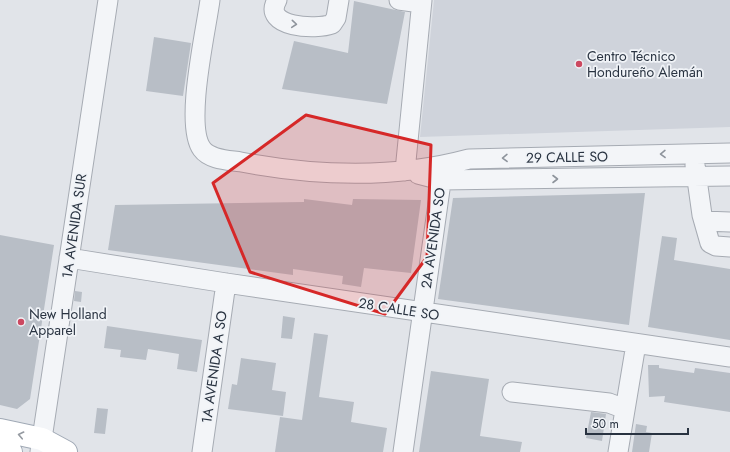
<svg xmlns="http://www.w3.org/2000/svg" width="730" height="452" font-family="Jost,sans-serif">
  <rect width="100%" height="100%" fill="#e1e4e9"/>
  <path fill="#cfd3db" d="M 434,0 L 730,0 L 730,127 L 420,137 Z"/>
  <path fill="#b8bec6" d="M 354,1 L 405,12 L 387,104 L 282,89 L 294,41 L 348,53 Z
    M 154,37 L 191,43 L 183,96 L 146,91 Z
    M 645,193 L 629,325 L 438,299 L 453,198 Z
    M 304,199 L 352,205 L 353,199 L 421,200 L 411,273 L 364,268 L 361,287 L 342,284 L 343,276 L 293,269 L 293,275 L 108,250 L 115,205 L 304,202 Z
    M 0,235 L 54,245 L 30,399 L 17,409 L 0,405 Z
    M 662,236 L 677,238 L 674,260 L 730,269 L 730,340 L 648,327 Z
    M 75,291 L 82,292 L 81,302 L 74,301 Z
    M 283,316 L 295,318 L 292,339 L 281,338 Z
    M 107,326 L 202,340 L 197,372 L 177,369 L 179,354 L 148,349 L 146,360 L 120,357 L 121,350 L 104,348 Z
    M 314,333 L 328,335 L 319,397 L 354,402 L 351,422 L 387,428 L 383,452 L 275,452 L 280,417 L 302,420 Z
    M 241,358 L 276,363 L 272,390 L 286,392 L 283,416 L 228,409 L 232,384 L 237,385 Z
    M 648,365 L 659,365 L 659,368 L 694,373 L 695,368 L 730,373 L 730,412 L 664,402 L 665,396 L 649,397 Z
    M 431,371 L 489,379 L 480,436 L 522,442 L 520,452 L 419,452 Z
    M 97,408 L 108,409 L 105,434 L 94,433 Z
    M 591,412 L 606,414 L 602,441 L 586,438 Z
    M 636,424 L 647,426 L 646,432 L 652,433 L 649,452 L 632,452 Z"/>
  <g fill="none" stroke-linecap="round" stroke-linejoin="round">
    <defs>
      <path id="minor" d="M 210,0 C 206,31 184,125 202,149 C 210,160 229,160 241,162 C 316,176 395,179 469,159 L 730,153
        M 277,0 C 261,28 317,30 332,24 L 336,18 L 339,0
        M 399,0 L 421,3
        M 695,165 L 702,215 L 710,243 L 716,246 L 730,247
        M 405,171 L 422,0
        M 418,174 L 441,180 L 730,176
        M 704,221 L 730,222
        M 69,258 L 226,283 L 730,357
        M 512,392 L 609,403 L 625,409
        M 40,452 L 108,0
        M 202,452 L 226,283
        M 403,452 L 443,168
        M 618,452 L 636,344"/>
      <path id="major" d="M 0,430 L 42,439 L 66,452
        M 0,450 L 11,452"/>
    </defs>
    <use href="#minor" stroke="#a6abb3" stroke-width="21"/>
    <use href="#major" stroke="#a0a9b5" stroke-width="24"/>
    <use href="#minor" stroke="#f3f5f8" stroke-width="19"/>
    <use href="#major" stroke="#fff" stroke-width="22"/>
  </g>
  <defs><path id="oneway-chevron" d="M-2-3.5L2.5 0L-2 3.5" fill="none" stroke-width="1.6" stroke-linecap="round" stroke-linejoin="round"/></defs>
  <g stroke="#8e949c">
    <use href="#oneway-chevron" transform="translate(294 24) rotate(5)"/>
    <use href="#oneway-chevron" transform="translate(663 154) rotate(179)"/>
    <use href="#oneway-chevron" transform="translate(505 158) rotate(179)"/>
    <use href="#oneway-chevron" transform="translate(555 179)"/>
  </g>
  <use stroke="#9499a0" href="#oneway-chevron" transform="translate(21 435) rotate(-168)"/>
  <path fill="#d62828" fill-opacity="0.2" stroke="#d62828" stroke-width="3" stroke-linejoin="round" d="M 306,115 L 431,145 L 427,257 L 385,314 L 250,272 L 213,183 Z"/>
  <g fill="#cc4860" stroke="#f0f3f7" stroke-width="1.5">
    <circle cx="579" cy="64" r="4"/>
    <circle cx="21" cy="322" r="4"/>
  </g>
  <g text-anchor="middle" dominant-baseline="central" stroke-width="3.5" stroke-linejoin="round" paint-order="stroke">
    <g font-size="14" fill="#293341" stroke="#f0f3f7" text-anchor="start">
      <text x="587" y="56">Centro Técnico<tspan x="587" dy="16">Hondureño Alemán</tspan></text>
      <text x="29" y="314">New Holland<tspan x="29" dy="16">Apparel</tspan></text>
    </g>
    <g font-size="14" fill="#293341" stroke="#f0f3f7">
      <text transform="translate(567 157) rotate(-1)">29 CALLE SO</text>
      <text transform="translate(74 226) rotate(-82)">1A AVENIDA SUR</text>
      <text transform="translate(433 238) rotate(-82)">2A AVENIDA SO</text>
      <text transform="translate(399 309) rotate(9)">28 CALLE SO</text>
      <text transform="translate(214 367) rotate(-82)">1A AVENIDA A SO</text>
    </g>
  </g>
  <path d="M586 428v6h102v-6" fill="none" stroke="#293341" stroke-width="2"/>
  <text x="592" y="428" font-size="12" fill="#293341" stroke="#f0f3f7" stroke-width="3" paint-order="stroke">50 m</text>
</svg>
